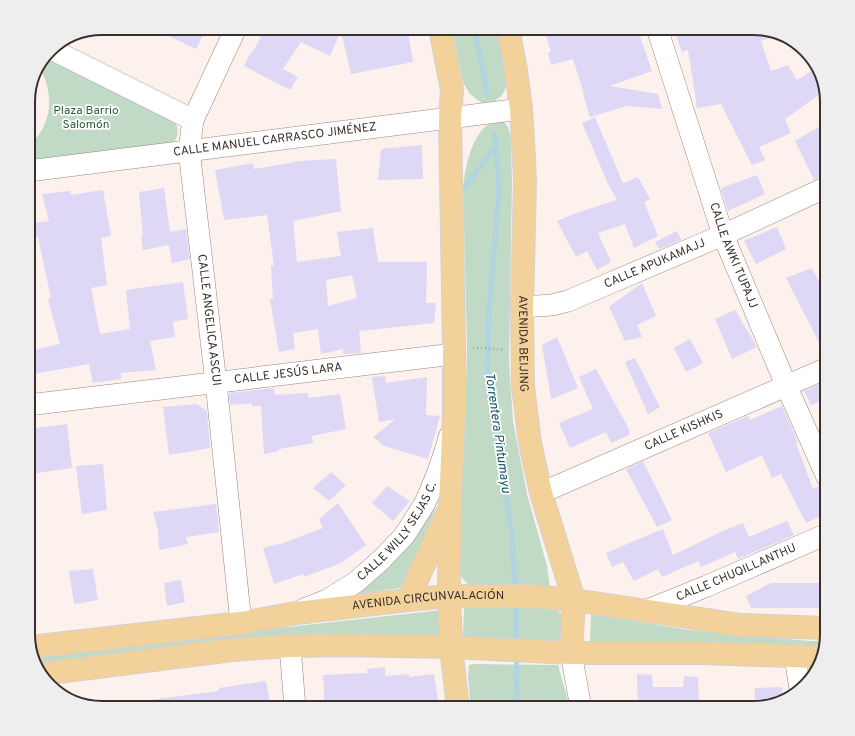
<svg xmlns="http://www.w3.org/2000/svg" width="855" height="736" font-family="Overpass,sans-serif">
  <rect width="100%" height="100%" fill="#fcf1ed"/>
  <path fill="#c0dac5" d="M 452,28 L 497,28 L 506,73 L 507,84 L 503,94 L 495,101 L 482,103 L 475,98 L 470,94 L 463,83 Z
    M 44,58 L 172,119 C 179,126 180,135 173,143 L 28,161 C 28,157 27,152 29,148 C 31,143 37,138 40,133 C 53,113 52,86 38,66 Z
    M 493,122 L 504,122 L 508,127 L 511,137 L 512,185 L 509,361 L 513,421 L 527,494 L 547,566 L 550,588 L 470,586 L 464,580 L 460,574 L 459,541 L 462,457 L 465,431 L 467,348 L 463,189 C 465,170 469,145 483,129 C 485,126 490,124 493,122 Z
    M 442,479 L 434,512 L 425,536 L 400,588 L 344,596 Z
    M 507,606 L 557,610 L 561,613 L 562,636 C 561,641 559,641 554,642 L 465,638 L 463,635 L 464,609 L 465,607 Z
    M 442,610 L 442,639 L 35,665 L 33,657 L 196,637 Z
    M 591,614 L 689,630 L 810,641 L 825,641 L 821,649 L 590,642 Z
    M 474,664 L 558,665 L 570,708 L 471,708 L 468,676 L 469,665 Z"/>
  <g fill="none" stroke-linecap="round" stroke-linejoin="round">
    <path stroke="#b1d4e1" stroke-width="5" d="M 474,28 L 487,93
      M 494,134 L 496,146 L 499,190 L 489,313 L 487,377 L 488,389 L 512,534 L 515,591
      M 463,189 L 496,146
      M 516,601 L 516,645
      M 517,655 L 516,681 L 518,708"/>
  </g>
  <path fill="#ded7f5" fill-rule="evenodd" d="M 152,28 L 206,28 L 196,49 Z
    M 266,28 L 407,28 L 413,62 L 351,74 L 341,31 L 330,56 L 301,42 L 283,69 L 298,77 L 290,90 L 244,66 L 251,52 L 252,53 Z
    M 544,28 L 637,28 L 652,71 L 610,86 L 658,94 L 662,109 L 627,106 L 590,117 L 583,94 L 584,94 L 573,59 L 551,65 L 548,53 L 551,52 Z
    M 673,28 L 754,28 L 776,36 L 761,41 L 771,71 L 788,65 L 797,80 L 811,71 L 824,91 L 785,119 L 791,133 L 759,147 L 765,160 L 752,165 L 721,104 L 697,108 L 694,87 L 688,50 L 682,52 Z
    M 595,117 L 623,183 L 638,177 L 650,199 L 644,202 L 658,236 L 634,248 L 625,224 L 598,233 L 611,262 L 597,270 L 587,251 L 576,257 L 557,221 L 579,212 L 617,200 L 609,186 L 582,123 Z
    M 827,122 L 827,140 L 821,143 L 827,154 L 827,175 L 822,176 L 814,180 L 802,155 L 795,141 Z
    M 422,145 L 423,179 L 378,180 L 381,149 Z
    M 336,159 L 341,211 L 293,221 L 297,262 L 341,256 L 337,232 L 373,228 L 378,262 L 427,262 L 426,303 L 436,303 L 434,323 L 359,331 L 361,353 L 343,354 L 343,349 L 321,354 L 318,329 L 293,333 L 295,349 L 279,352 L 270,299 L 273,299 L 271,266 L 274,265 L 267,215 L 224,220 L 215,170 L 253,163 L 254,169 L 300,161 ZM 352,275 L 357,298 L 328,306 L 326,280 Z
    M 757,175 L 765,194 L 728,211 L 721,188 Z
    M 164,188 L 170,232 L 186,229 L 190,259 L 172,263 L 169,245 L 143,250 L 141,236 L 143,236 L 139,192 Z
    M 103,190 L 111,236 L 101,238 L 107,285 L 91,288 L 100,334 L 130,329 L 126,290 L 183,282 L 188,319 L 173,322 L 175,337 L 150,341 L 156,370 L 121,373 L 121,379 L 93,383 L 89,364 L 28,375 L 28,351 L 60,344 L 48,299 L 51,298 L 38,237 L 28,239 L 28,224 L 49,221 L 42,194 L 70,191 L 71,195 Z
    M 777,227 L 786,249 L 756,264 L 744,241 Z
    M 677,231 L 681,240 L 659,249 L 655,242 Z
    M 812,268 L 827,299 L 827,356 L 826,356 L 786,278 Z
    M 642,283 L 656,316 L 637,325 L 642,337 L 625,341 L 609,307 Z
    M 735,310 L 757,347 L 732,359 L 715,319 Z
    M 557,337 L 578,388 L 551,399 L 542,345 Z
    M 690,339 L 703,363 L 686,372 L 674,348 Z
    M 635,358 L 660,407 L 648,414 L 625,362 Z
    M 596,369 L 629,429 L 629,435 L 611,443 L 606,432 L 570,448 L 559,423 L 593,409 L 579,377 Z
    M 385,376 L 386,383 L 427,377 L 426,415 L 440,416 L 428,459 L 384,446 L 373,437 L 396,419 L 379,422 L 372,377 Z
    M 827,381 L 827,398 L 811,405 L 804,391 Z
    M 274,388 L 275,395 L 308,393 L 308,398 L 340,394 L 346,429 L 312,436 L 313,443 L 279,449 L 279,451 L 264,454 L 261,406 L 252,406 L 252,403 L 230,405 L 229,393 Z
    M 197,404 L 207,411 L 210,448 L 169,455 L 163,407 Z
    M 782,406 L 798,442 L 796,443 L 813,489 L 819,486 L 822,487 L 827,499 L 827,513 L 806,523 L 781,474 L 772,478 L 762,455 L 726,472 L 708,433 L 748,416 L 750,420 Z
    M 67,424 L 72,468 L 31,474 L 28,429 Z
    M 643,461 L 672,520 L 657,527 L 626,469 Z
    M 103,464 L 107,510 L 82,514 L 76,466 Z
    M 331,472 L 346,485 L 329,501 L 313,488 Z
    M 387,486 L 410,501 L 393,521 L 372,503 Z
    M 338,503 L 366,545 L 341,563 L 304,577 L 303,574 L 274,584 L 263,548 L 283,543 L 323,528 L 319,519 Z
    M 216,504 L 219,532 L 186,537 L 188,544 L 159,550 L 158,530 L 153,512 Z
    M 787,521 L 794,535 L 738,559 L 735,552 L 701,567 L 698,561 L 662,577 L 658,569 L 634,581 L 623,562 L 612,567 L 606,553 L 663,529 L 673,555 L 723,531 L 743,523 L 749,537 Z
    M 93,569 L 98,600 L 74,604 L 69,571 Z
    M 181,580 L 185,602 L 167,606 L 164,583 Z
    M 771,583 L 827,583 L 827,608 L 751,608 L 746,596 Z
    M 385,667 L 385,676 L 409,674 L 409,677 L 434,674 L 439,708 L 325,708 L 323,675 L 368,673 L 367,669 Z
    M 637,674 L 652,675 L 653,687 L 683,687 L 684,676 L 698,677 L 699,708 L 638,708 Z
    M 266,681 L 271,708 L 151,708 L 150,700 L 219,691 L 219,688 Z
    M 782,687 L 783,701 L 782,702 L 754,708 L 755,688 Z"/>
  <g fill="none" stroke-linecap="round" stroke-linejoin="round">
    <defs>
      <g id="minor">
        <path id="s1" d="M 236,28 L 193,120 L 189,150 L 216,383 L 241,623"/>
        <path id="s2" d="M 657,28 L 723,235 L 786,385 L 827,477"/>
        <path d="M 51,49 L 193,120"/>
        <path id="s3" d="M 28,171 L 521,109"/>
        <path id="s4" d="M 522,307 L 552,305 L 568,301 L 723,235 L 827,187"/>
        <path id="s5" d="M 28,405 L 454,354"/>
        <path id="s6" d="M 541,493 L 827,368"/>
        <path id="s7" d="M 304,609 L 327,600 L 356,582 L 381,560 L 404,536 L 425,503 L 438,472 L 447,445 L 449,437"/>
        <path id="s8" d="M 645,611 L 707,586 L 827,534"/>
        <path d="M 290,646 L 295,708"/>
        <path d="M 571,653 L 581,708"/>
        <path d="M 795,657 L 800,689"/>
      </g>
      <g id="major">
        <path d="M 440,28 L 452,90 L 450,118 L 454,345 L 454,413 L 450,505 L 449,596 L 451,647 L 458,708"/>
        <path id="s9" d="M 508,28 L 516,70 L 521,109 L 523,141 L 525,181 L 522,307 L 523,386 L 530,443 L 541,493 L 574,600 L 571,653"/>
        <path d="M 408,600 L 447,513"/>
        <path id="s10" d="M 30,647 L 241,623 L 296,613 L 408,600 L 449,596 L 529,596 L 574,600 L 741,625 L 827,628"/>
        <path d="M 41,674 L 232,650 L 290,646 L 341,645 L 451,647 L 571,653 L 702,653 L 818,657"/>
      </g>
    </defs>
    <use href="#minor" stroke="#9e857d" stroke-width="22"/>
    <use href="#major" stroke="#d3d1d0" stroke-width="24"/>
    <path stroke="#aba09c" stroke-width="2.5" stroke-dasharray="1 3" stroke-linecap="butt" d="M 473,348 L 486,348 L 504,350"/>
    <use href="#minor" stroke="#fff" stroke-width="21"/>
    <use href="#major" stroke="#f3d19a" stroke-width="22"/>
  </g>
  <g text-anchor="middle" dominant-baseline="central" stroke-width="3.5" stroke-linejoin="round" paint-order="stroke">
    <g font-size="12" fill="#2e593a" stroke="#fff">
      <text x="86" y="111">Plaza Barrio<tspan x="86" dy="14">Salomón</tspan></text>
    </g>
    <g font-size="12" fill="#392f2b" stroke="#fff">
      <text stroke="none"><textPath href="#s3" startOffset="249">CALLE MANUEL CARRASCO JIMÉNEZ</textPath></text>
      <text stroke="none"><textPath href="#s2" startOffset="240">CALLE AWKI TUPAJJ</textPath></text>
      <text stroke="none"><textPath href="#s4" startOffset="141">CALLE APUKAMAJJ</textPath></text>
      <text stroke="none"><textPath href="#s1" startOffset="303">CALLE ANGELICA ASCUI</textPath></text>
      <text stroke="none"><textPath href="#s9" startOffset="317">AVENIDA BEIJING</textPath></text>
      <text stroke="none"><textPath href="#s5" startOffset="262">CALLE JESÚS LARA</textPath></text>
      <text stroke="none"><textPath href="#s6" startOffset="156">CALLE KISHKIS</textPath></text>
      <text stroke="none"><textPath href="#s7" startOffset="125">CALLE WILLY SEJAS C.</textPath></text>
      <text stroke="none"><textPath href="#s8" startOffset="99">CALLE CHUQILLANTHU</textPath></text>
      <text stroke="none"><textPath href="#s10" startOffset="401">AVENIDA CIRCUNVALACIÓN</textPath></text>
    </g>
    <g font-size="13" font-style="italic" fill="#125469" stroke="#fff">
      <text transform="translate(497 433) rotate(82)">Torrentera Pintumayu</text>
    </g>
  </g>
  <path d="M0 0H855V736H0ZM102 35H753A67 67 0 0 1 820 102V634A67 67 0 0 1 753 701H102A67 67 0 0 1 35 634V102A67 67 0 0 1 102 35Z" fill="#efeeee" fill-rule="evenodd"/>
  <path fill="none" stroke="#392f2b" stroke-width="2" d="M102 35H753A67 67 0 0 1 820 102V634A67 67 0 0 1 753 701H102A67 67 0 0 1 35 634V102A67 67 0 0 1 102 35Z"/>
</svg>
